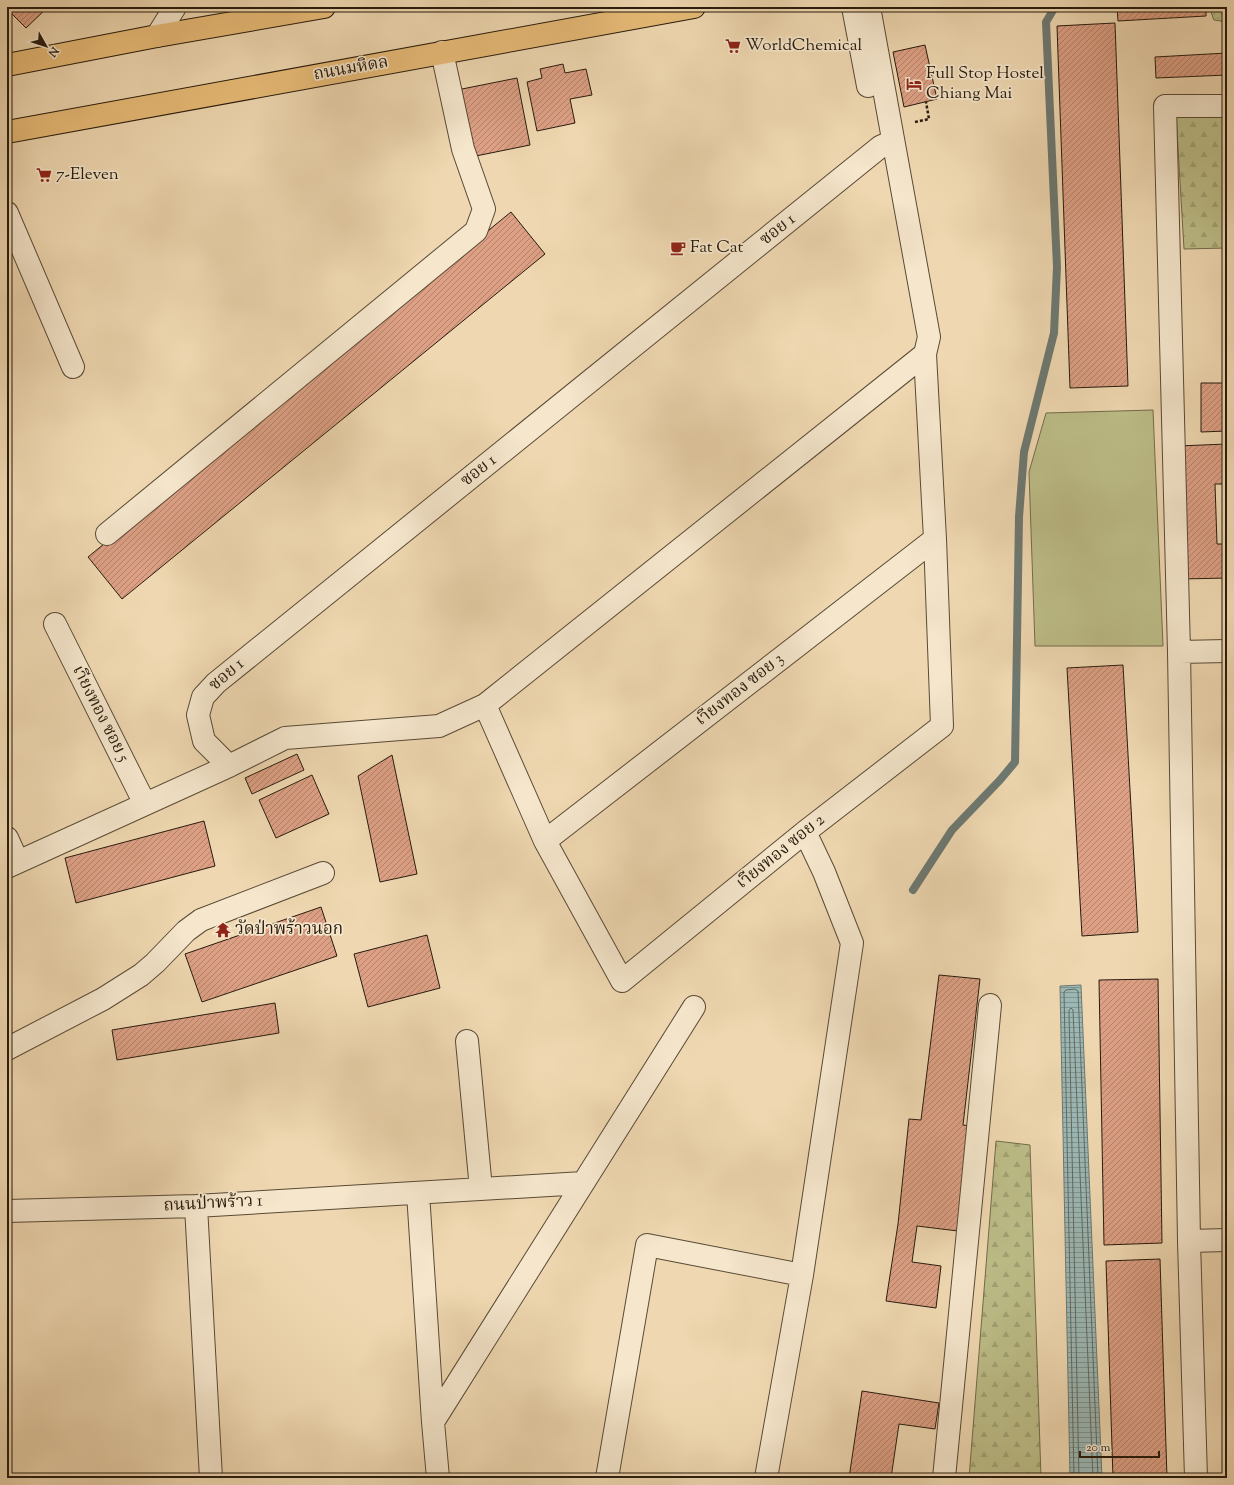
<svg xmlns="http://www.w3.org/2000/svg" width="1234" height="1485" font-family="'Sorts Mill Goudy','Noto Serif Thai',serif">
  <defs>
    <pattern id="forest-firs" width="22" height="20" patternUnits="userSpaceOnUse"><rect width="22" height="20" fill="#bdbe89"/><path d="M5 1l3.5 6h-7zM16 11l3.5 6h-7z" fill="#a2a375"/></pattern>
    <pattern id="park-dots" width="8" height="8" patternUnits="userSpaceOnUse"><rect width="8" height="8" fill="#bdbe89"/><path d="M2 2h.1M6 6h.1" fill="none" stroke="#a2a375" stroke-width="1.8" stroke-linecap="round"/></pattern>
    <pattern id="water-rules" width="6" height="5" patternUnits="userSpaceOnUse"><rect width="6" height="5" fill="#9cb8b5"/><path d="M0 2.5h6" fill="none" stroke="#7f9592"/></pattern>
    <pattern id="building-hatch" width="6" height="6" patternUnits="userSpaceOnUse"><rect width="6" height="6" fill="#dda085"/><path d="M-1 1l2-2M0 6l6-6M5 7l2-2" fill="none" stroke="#b3826b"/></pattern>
  </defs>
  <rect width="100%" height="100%" fill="#efd8b1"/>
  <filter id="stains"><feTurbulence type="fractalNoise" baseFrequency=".005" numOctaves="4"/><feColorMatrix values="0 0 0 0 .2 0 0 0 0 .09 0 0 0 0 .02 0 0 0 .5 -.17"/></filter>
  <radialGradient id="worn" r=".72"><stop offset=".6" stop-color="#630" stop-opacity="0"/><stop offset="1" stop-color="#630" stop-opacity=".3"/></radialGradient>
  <path fill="#bdbe89" stroke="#726c4b" d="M 1153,410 L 1163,646 L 1035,646 L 1029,472 L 1046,413 Z"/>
  <path fill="url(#forest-firs)" stroke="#726c4b" d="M 1176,114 L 1227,114 L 1227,248 L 1184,249 Z
    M 996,1141 L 1030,1145 L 1041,1478 L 969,1478 Z"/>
  <path fill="url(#park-dots)" stroke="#726c4b" d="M 1209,7 L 1227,7 L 1227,22 L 1214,20 Z"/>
  <path fill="url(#water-rules)" stroke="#6d7972" d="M 1081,985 L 1102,1478 L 1070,1478 L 1060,986 Z"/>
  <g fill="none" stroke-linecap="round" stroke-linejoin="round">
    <path stroke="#626a61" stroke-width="1" d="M 1074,1478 L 1064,992 L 1066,990 L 1075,989 L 1078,991 L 1098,1478
      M 1079,1478 L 1069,1010 L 1071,1008 L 1073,1010 L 1093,1478"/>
    <path stroke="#6d7972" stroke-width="8" d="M 913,890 L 952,830 L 1000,780 L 1015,762 L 1019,517 L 1024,452 L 1054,333 L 1057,267 L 1046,22 L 1055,7"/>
  </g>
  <path fill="url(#building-hatch)" stroke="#271b0d" d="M 9,7 L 48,7 L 26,28 L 7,9 Z
    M 1117,7 L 1206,7 L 1206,16 L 1118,21 Z
    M 1115,23 L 1128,386 L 1070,388 L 1057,26 Z
    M 925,45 L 937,99 L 904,107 L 893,52 Z
    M 1227,53 L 1227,75 L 1156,78 L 1155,57 Z
    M 563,64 L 565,73 L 586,69 L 592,95 L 570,99 L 575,123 L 537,131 L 527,82 L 542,78 L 540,69 Z
    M 517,78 L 530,145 L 471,157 L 457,90 Z
    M 511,212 L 545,254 L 122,599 L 88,557 Z
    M 1201,383 L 1227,383 L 1227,431 L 1201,432 Z
    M 1227,444 L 1227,484 L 1215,484 L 1217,544 L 1227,544 L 1227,583 L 1227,578 L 1182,579 L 1178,446 Z
    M 1123,665 L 1138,932 L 1082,936 L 1067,668 Z
    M 297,754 L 304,770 L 252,794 L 245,778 Z
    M 392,755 L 417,874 L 380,882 L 358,776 Z
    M 312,775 L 329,814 L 276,838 L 259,800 Z
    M 204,821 L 215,866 L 76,903 L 65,858 Z
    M 321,907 L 337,956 L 202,1002 L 185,954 Z
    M 427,935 L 440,988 L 368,1007 L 354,954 Z
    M 939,975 L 980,979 L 963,1125 L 971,1126 L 958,1231 L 917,1226 L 912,1262 L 941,1266 L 936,1308 L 886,1301 L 898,1224 L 909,1119 L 921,1120 Z
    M 1158,979 L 1162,1243 L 1104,1245 L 1099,980 Z
    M 275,1003 L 279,1033 L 117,1060 L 112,1030 Z
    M 1160,1259 L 1167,1478 L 1113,1478 L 1106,1261 Z
    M 862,1391 L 939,1403 L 935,1429 L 899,1424 L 891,1478 L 849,1478 Z"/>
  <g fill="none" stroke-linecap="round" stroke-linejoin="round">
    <defs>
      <path id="minor" d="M 853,7 L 868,86
        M 157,36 L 175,7
        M 7,213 L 73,367
        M 107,534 L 476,231 L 484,209 L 463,149 L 442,52
        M 55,624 L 145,804
        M 1179,652 L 1227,651
        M 485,705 L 545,841 L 622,981 L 805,832 L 942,726 L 935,539 L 925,354 L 929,337 L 869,7
        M 229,766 L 204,741 L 198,715 L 203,697 L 216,683 L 880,147 L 893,141
        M 7,838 L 18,862
        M 545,841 L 935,539
        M 7,867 L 229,766 L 285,738 L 439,726 L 485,705 L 925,354
        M 467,1041 L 481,1189
        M 7,1049 L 103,999 L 141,975 L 155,963 L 186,931 L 201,920 L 323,873
        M 418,1193 L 433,1422 L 438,1478
        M 196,1206 L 211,1478
        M 7,1211 L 196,1206 L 583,1183
        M 1189,1241 L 1227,1240
        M 433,1422 L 694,1007
        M 607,1478 L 647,1245 L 802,1275
        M 766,1478 L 802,1275 L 852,943 L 824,872 L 805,832
        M 944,1478 L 990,1005
        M 1196,1478 L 1189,1241 L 1179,652 L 1165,106 L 1227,106"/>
      <path id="major" d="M 7,65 L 157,36 L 324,7
        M 7,132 L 694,7"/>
    </defs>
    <use href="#minor" stroke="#594a36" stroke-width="24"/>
    <use href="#major" stroke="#271b0d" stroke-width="24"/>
    <path stroke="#271b0d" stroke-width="2.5" stroke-dasharray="3 2" stroke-linecap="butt" d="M 915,122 L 929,119 L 926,102"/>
    <use href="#minor" stroke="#f5e6cc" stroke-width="22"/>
    <use href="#major" stroke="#e8bc78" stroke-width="22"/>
  </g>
  <defs>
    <symbol id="supermarket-bare" viewBox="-9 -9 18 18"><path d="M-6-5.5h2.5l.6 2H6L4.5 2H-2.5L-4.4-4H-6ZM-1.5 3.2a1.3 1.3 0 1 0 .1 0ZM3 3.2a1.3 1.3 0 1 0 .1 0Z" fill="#8f2418" stroke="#f5e6cc" stroke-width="2.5" paint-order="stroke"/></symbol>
    <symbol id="hotel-bare" viewBox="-9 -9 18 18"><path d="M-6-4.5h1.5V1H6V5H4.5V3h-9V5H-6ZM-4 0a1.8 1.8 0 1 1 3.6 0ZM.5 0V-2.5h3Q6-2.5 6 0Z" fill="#8f2418" stroke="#f5e6cc" stroke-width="2.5" paint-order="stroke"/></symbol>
    <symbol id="cafe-bare" viewBox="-9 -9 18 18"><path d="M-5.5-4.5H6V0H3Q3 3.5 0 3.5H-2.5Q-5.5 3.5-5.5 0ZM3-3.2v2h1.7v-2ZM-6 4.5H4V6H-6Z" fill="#8f2418" stroke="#f5e6cc" stroke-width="2.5" paint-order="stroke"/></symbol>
    <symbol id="temple-bare" viewBox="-9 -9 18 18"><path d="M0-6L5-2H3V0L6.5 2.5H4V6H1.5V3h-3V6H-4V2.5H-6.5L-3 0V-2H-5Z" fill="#8f2418" stroke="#f5e6cc" stroke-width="2.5" paint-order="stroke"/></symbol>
  </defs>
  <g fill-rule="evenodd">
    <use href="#supermarket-bare" x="722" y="35" width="22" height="22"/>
    <use href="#hotel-bare" x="903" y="73" width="22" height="22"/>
    <use href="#supermarket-bare" x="33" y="164" width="22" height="22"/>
    <use href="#cafe-bare" x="667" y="237" width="22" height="22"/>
    <use href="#temple-bare" x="212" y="919" width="22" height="22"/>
  </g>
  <g text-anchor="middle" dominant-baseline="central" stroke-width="3.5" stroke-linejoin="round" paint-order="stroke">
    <g font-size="17" fill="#271b0d" stroke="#f5e6cc" text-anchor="start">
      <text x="745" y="46">WorldChemical</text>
      <text x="926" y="74">Full Stop Hostel<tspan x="926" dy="20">Chiang Mai</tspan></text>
      <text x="56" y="175">7-Eleven</text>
      <text x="690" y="248">Fat Cat</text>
      <text x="235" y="930">วัดป่าพร้าวนอก</text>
    </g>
    <g font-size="17" fill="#271b0d" stroke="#f5e6cc">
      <text transform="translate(351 69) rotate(-10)">ถนนมหิดล</text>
      <text transform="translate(778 230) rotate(-39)">ซอย 1</text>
      <text transform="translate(479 471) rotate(-39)">ซอย 1</text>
      <text transform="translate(227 675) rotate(-41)">ซอย 1</text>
      <text transform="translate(740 690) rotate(-38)">เาียงทอง ซอย 3</text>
      <text transform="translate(100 714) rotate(63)">เาียงทอง ซอย 5</text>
      <text transform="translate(781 852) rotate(-39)">เาียงทอง ซอย 2</text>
      <text transform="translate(213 1204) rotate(-3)">ถนนป่าพร้าว 1</text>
    </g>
  </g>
  <rect width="1234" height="1485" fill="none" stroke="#efd8b1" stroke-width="24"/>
  <rect x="8" y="8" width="1218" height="1469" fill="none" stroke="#271b0d" stroke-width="2"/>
  <rect x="12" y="12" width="1210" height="1461" fill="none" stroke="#271b0d"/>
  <g transform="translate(46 46) rotate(129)" stroke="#f5e6cc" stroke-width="3" paint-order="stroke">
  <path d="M0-3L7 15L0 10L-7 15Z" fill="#271b0d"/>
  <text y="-6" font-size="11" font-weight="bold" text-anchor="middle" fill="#271b0d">N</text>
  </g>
  <path d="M1080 1451v6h79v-6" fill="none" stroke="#271b0d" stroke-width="2"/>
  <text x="1086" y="1451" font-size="12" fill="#271b0d" stroke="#f5e6cc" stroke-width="3" paint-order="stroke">20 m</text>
  <rect width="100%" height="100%" filter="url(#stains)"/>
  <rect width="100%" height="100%" fill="url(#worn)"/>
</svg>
